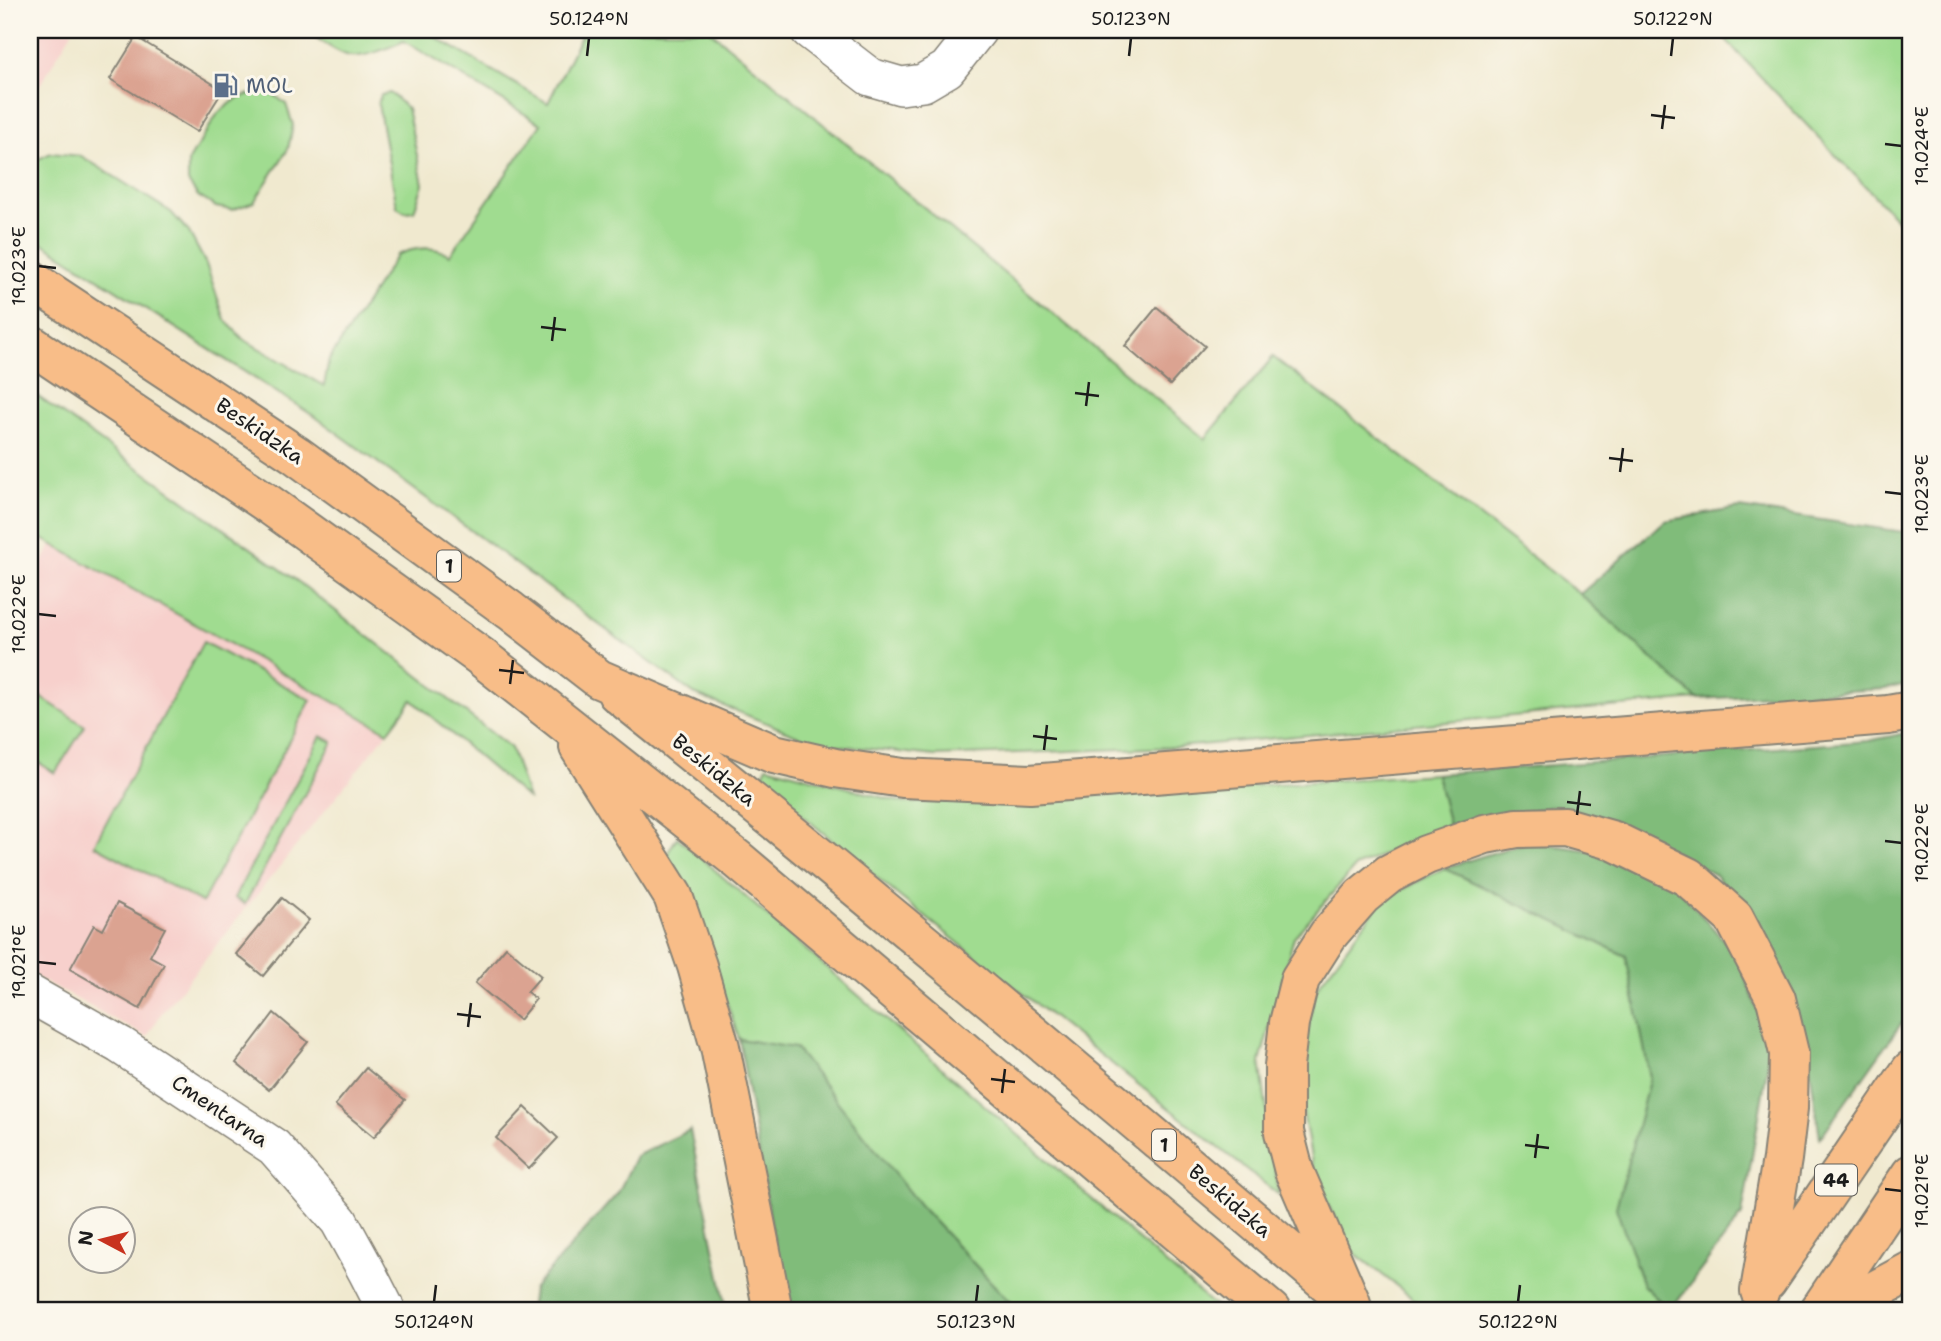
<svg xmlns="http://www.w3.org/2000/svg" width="1941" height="1341" font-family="'Shantell Sans',sans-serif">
  <rect width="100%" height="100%" fill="#fbf7ec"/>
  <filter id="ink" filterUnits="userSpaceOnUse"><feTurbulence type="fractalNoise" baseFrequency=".0143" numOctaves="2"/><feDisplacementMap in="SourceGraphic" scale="14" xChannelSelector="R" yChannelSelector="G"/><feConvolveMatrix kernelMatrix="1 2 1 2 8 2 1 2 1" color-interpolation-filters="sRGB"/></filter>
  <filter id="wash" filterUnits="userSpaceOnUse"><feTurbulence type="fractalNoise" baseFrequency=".00686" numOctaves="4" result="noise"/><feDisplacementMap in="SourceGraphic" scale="28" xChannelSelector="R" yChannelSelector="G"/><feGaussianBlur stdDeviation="1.57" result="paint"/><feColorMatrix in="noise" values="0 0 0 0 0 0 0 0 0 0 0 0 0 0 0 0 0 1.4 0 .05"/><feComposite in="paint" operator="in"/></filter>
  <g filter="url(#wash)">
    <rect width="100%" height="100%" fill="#f0e9cf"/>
    <path fill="#f7d0cc" d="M 30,30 L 73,30 L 30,101 Z
      M 52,544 L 388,732 L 161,1014 L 147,1037 L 30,974 L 30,584 Z"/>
    <path fill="#a0dc90" stroke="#5e7c56" stroke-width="2" d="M 306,30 L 423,30 L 548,103 L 584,30 L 709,30 L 1205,439 L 1273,357 L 1580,594 L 1697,699 L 1178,747 L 935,756 L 816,743 L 694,694 L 317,418 L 30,235 L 30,163 L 51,153 L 81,156 L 171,212 L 189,232 L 206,264 L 225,320 L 243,339 L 324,386 L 329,360 L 397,255 C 415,247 433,245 450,255 L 541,124 L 404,41 C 390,47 366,58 350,56 C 337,53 316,38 306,30 Z
      M 1716,30 L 1911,30 L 1911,234 Z
      M 256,92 L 273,94 L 286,104 L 293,125 L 288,149 L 254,202 L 232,210 L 216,207 L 198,196 L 188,182 L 188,162 L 218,113 L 238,98 Z
      M 390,93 L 407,108 L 423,184 L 414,211 L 405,212 L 397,207 L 378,104 L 381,95 Z
      M 30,391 L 300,583 L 511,748 L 528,799 L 412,700 L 388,732 L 30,532 Z
      M 203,642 L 311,700 L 202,903 L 94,845 Z
      M 30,690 L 85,726 L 55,773 L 30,757 Z
      M 321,736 L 333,742 L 245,904 L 234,898 Z
      M 767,766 L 904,803 L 1103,795 L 1436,774 L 1449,825 L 1355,867 L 1294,937 L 1260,1062 L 1279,1195 L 900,897 L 760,780 Z
      M 677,837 L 1220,1311 L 1018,1311 L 920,1206 L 795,1049 L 739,1039 L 692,899 L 667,854 Z
      M 1444,868 L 1626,956 L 1650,1077 L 1617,1208 L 1643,1285 L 1669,1311 L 1429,1311 L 1352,1251 L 1315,1180 L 1298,1084 L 1315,990 L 1382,900 Z"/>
    <path fill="#80bc7a" stroke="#4e6c4b" stroke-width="2" d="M 1740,508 L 1911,533 L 1911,683 L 1885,689 L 1697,699 L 1580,594 L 1665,521 Z
      M 1911,732 L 1911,1010 L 1820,1138 L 1809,1061 L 1767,938 L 1715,875 L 1631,830 L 1556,806 L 1449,825 L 1436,774 L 1868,741 Z
      M 1528,842 L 1601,852 L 1673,883 L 1737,955 L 1771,1046 L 1742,1215 L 1670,1311 L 1643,1285 L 1616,1208 L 1650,1077 L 1626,956 L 1444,868 Z
      M 739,1039 L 795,1048 L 920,1206 L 1018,1311 L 786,1311 Z
      M 690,1130 L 727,1311 L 530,1311 L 533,1289 L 618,1193 L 636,1156 Z"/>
    <g id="blocks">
      <path fill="#dba391" d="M 136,37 L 223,90 L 197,132 L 110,79 Z
        M 1157,307 L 1205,346 L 1170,385 L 1125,346 Z
        M 282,898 L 309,920 L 263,976 L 236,954 Z
        M 117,903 L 165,928 L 150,956 L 164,964 L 140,1009 L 70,969 L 94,925 L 103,930 Z
        M 506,947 L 541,976 L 527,992 L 536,999 L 519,1020 L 475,983 Z
        M 274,1013 L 308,1042 L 269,1090 L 236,1063 Z
        M 366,1068 L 405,1100 L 374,1137 L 335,1105 Z
        M 525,1107 L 558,1138 L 529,1169 L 496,1138 Z"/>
    </g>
  </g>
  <g filter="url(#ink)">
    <use href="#blocks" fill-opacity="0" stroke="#868276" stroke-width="2"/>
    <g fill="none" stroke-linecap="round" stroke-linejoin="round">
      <defs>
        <path id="street" d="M 809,30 L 870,77 L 901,86 L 923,83 L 947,69 L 978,30
          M 30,994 L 120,1045 L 274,1147 L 339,1221 L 367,1272 L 387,1311"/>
        <path id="primary" d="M 617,693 C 864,890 1105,1095 1346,1299
          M 1767,1281 L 1911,1070
          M 1351,1303 L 1294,1171 L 1284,1132 L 1284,1066 L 1289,1023 L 1300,979 L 1328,935 L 1362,896 L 1389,874 L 1426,855 L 1485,834 L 1517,828 L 1565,827 L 1614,841 L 1688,877 L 1734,918 L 1776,999 L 1789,1053 L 1788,1108 L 1782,1159 L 1760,1291"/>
        <path id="highway" d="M 30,279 L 296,455 L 511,611 L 599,679 L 774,754 L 835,768 L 903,778 L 1030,784 L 1888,715 L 1911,711
          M 30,344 L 267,503 L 480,656 L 738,860 L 1271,1311
          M 579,747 L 673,896 L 697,966 L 720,1047 L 773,1311
          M 1819,1311 L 1911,1174
          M 1837,1311 L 1911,1271"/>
      </defs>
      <use href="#street" stroke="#868276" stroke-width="40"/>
      <use href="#primary" stroke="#868276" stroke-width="42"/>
      <use href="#highway" stroke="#868276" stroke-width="42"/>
      <use href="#street" stroke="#fff" stroke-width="37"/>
      <use href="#primary" stroke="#f8bd88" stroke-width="38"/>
      <use href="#highway" stroke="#f8bd88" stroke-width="38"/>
    </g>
  </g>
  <path fill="none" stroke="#1c1c1c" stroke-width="2.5" d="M 587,56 L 589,38M 1129,56 L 1131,38M 1671,56 L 1673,38M 1651,115 L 1675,118M 1662,129 L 1665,105M 1885,144 L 1902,146M 38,266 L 56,268M 541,327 L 566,330M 552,341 L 555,317M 1075,393 L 1099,396M 1086,406 L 1089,382M 1609,458 L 1633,461M 1620,472 L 1623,448M 1885,492 L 1902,494M 38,614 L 56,616M 499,670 L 524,673M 510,684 L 513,660M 1033,736 L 1057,739M 1044,750 L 1047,725M 1567,802 L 1591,805M 1577,815 L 1580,791M 1885,841 L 1902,843M 38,962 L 56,964M 457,1014 L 481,1017M 468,1027 L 471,1003M 991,1079 L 1015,1082M 1002,1093 L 1005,1069M 1525,1145 L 1549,1148M 1535,1158 L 1538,1134M 1885,1189 L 1902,1191M 434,1302 L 436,1285M 976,1302 L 978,1285M 1518,1302 L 1520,1285"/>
  <defs>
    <symbol id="fuel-bare" viewBox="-9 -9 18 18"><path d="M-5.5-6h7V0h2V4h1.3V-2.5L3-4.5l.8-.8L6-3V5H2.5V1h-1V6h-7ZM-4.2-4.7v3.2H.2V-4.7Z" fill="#5c6f8a" stroke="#fbf7ec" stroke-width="2.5" paint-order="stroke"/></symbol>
  </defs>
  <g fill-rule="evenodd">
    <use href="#fuel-bare" x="208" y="68" width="35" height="35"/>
  </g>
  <g text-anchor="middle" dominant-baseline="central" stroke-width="6" stroke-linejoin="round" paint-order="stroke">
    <g fill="#fbf7ec" stroke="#5f5e5a" stroke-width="2">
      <rect x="437" y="550.5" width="24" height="31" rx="5"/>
      <rect x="1152" y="1129.5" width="24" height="31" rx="5"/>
      <rect x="1815" y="1164.5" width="42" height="31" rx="5"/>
    </g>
    <g font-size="19" font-weight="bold" fill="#1c1c1c">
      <text x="449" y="566">1</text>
      <text x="1164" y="1145">1</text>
      <text x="1836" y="1180">44</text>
    </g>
    <g font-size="21" fill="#4e5e75" stroke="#fbf7ec" text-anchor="start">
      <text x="246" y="86">MOL</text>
    </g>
    <g font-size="21" fill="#1c1c1c" stroke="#fbf7ec">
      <text transform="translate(260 431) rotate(34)">Beskidzka</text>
      <text transform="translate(714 770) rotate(39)">Beskidzka</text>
      <text transform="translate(220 1111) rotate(34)">Cmentarna</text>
      <text transform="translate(1230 1201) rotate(40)">Beskidzka</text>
    </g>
  </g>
  <rect width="1941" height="1341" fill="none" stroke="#fbf7ec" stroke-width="77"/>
  <g transform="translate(102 1240) rotate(277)"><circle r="33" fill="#fbf7ec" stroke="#a29f99" stroke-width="2"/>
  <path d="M0-5L12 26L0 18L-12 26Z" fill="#c8321e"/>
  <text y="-10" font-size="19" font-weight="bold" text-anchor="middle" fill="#1c1c1c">N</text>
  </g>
  <rect x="38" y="38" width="1864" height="1264" fill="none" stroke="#1c1c1c" stroke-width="2.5"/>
  <g font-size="18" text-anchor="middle" fill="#1c1c1c">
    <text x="589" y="25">50.124°N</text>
    <text x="1131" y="25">50.123°N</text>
    <text x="1673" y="25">50.122°N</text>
    <text transform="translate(1922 146) rotate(-90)" y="6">19.024°E</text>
    <text transform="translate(19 266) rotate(-90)" y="6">19.023°E</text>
    <text transform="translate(1922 494) rotate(-90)" y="6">19.023°E</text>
    <text transform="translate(19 614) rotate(-90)" y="6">19.022°E</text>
    <text transform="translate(1922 843) rotate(-90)" y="6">19.022°E</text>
    <text transform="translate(19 962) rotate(-90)" y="6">19.021°E</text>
    <text transform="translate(1922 1191) rotate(-90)" y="6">19.021°E</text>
    <text x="434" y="1328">50.124°N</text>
    <text x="976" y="1328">50.123°N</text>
    <text x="1518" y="1328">50.122°N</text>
  </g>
</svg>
